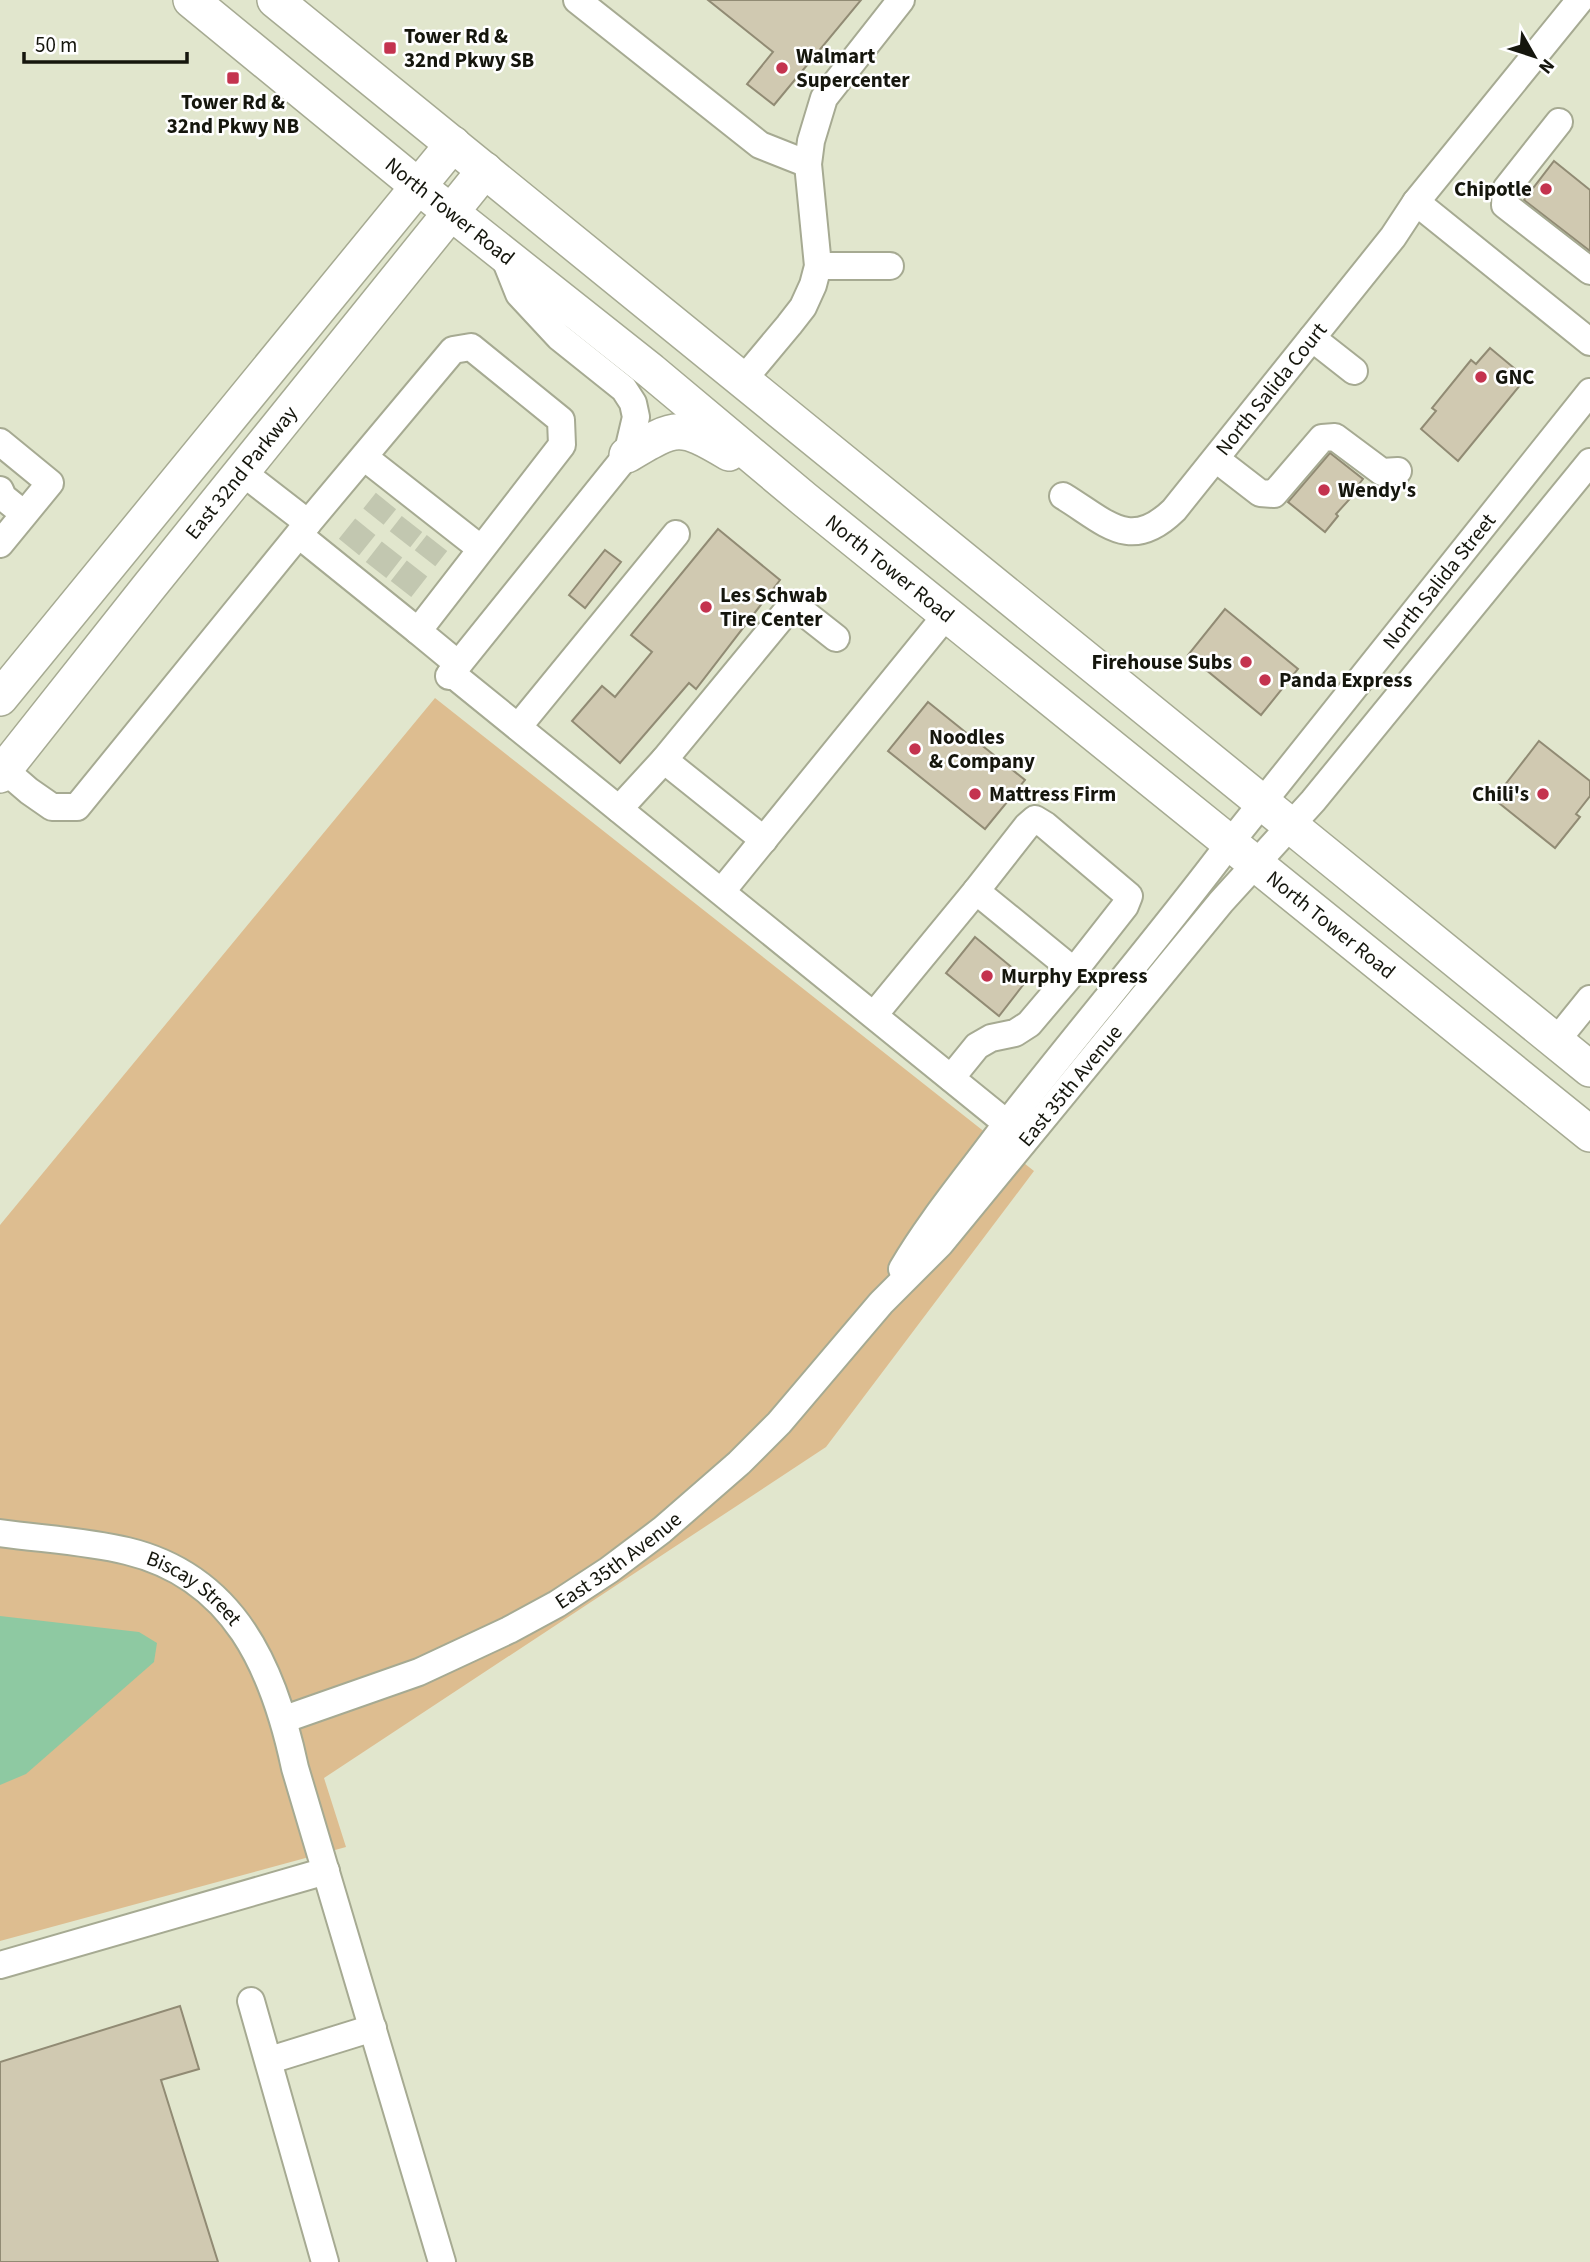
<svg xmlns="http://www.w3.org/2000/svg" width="1590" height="2262" font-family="'Source Sans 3',sans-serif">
  <rect width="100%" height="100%" fill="#e1e6cd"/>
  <path fill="#ddbd90" d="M 435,698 L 1034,1171 L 826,1447 L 324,1778 L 346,1847 L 0,1941 L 0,1225 Z"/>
  <path fill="#8ec9a2" d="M 0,1616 L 139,1632 L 157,1643 L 154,1662 L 26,1774 L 0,1785 Z"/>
  <path fill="#d0c9b1" stroke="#918b74" stroke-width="2" d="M 708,0 L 861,0 L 774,105 L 747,84 L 773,52 Z
    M 1554,161 L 1590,190 L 1590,251 L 1524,200 Z
    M 1490,348 L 1526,378 L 1458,461 L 1421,429 L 1436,411 L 1432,408 L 1471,360 L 1476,364 Z
    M 1330,453 L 1363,479 L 1355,489 L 1357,491 L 1336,514 L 1338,516 L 1325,532 L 1288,502 Z
    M 718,529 L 780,580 L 696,689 L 689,683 L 620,763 L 572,721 L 602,686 L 615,697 L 652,652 L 631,635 Z
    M 605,550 L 621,562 L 585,608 L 569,595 Z
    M 1225,609 L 1298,669 L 1261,715 L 1188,655 Z
    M 928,702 L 1025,780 L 985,829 L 888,751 Z
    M 1539,741 L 1590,781 L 1590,796 L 1576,814 L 1580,817 L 1555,848 L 1494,799 Z
    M 975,937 L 1027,980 L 999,1016 L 946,973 Z
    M 180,2006 L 199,2069 L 161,2080 L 218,2262 L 0,2262 L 0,2062 Z"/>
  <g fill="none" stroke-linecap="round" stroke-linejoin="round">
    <path stroke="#c2c7b0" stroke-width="26" stroke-dasharray="26 13" stroke-linecap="butt" d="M 349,547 L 386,501
      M 376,570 L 412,524
      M 401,589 L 437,543"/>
    <defs>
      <g id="minor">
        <path d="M 577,0 L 760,145 L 808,164"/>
        <path d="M 1559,122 L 1506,189 L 1505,205 L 1590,271"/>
        <path d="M 1416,202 L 1590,342"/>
        <path d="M 818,266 L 890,266"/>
        <path d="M 1312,338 L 1354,371"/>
        <path d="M 743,380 L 789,325 L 803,307 L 813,285 L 818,266 L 808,164 L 811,141 L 824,98 L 901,0"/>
        <path d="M 0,442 L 50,483 L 0,544"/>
        <path d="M 364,457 L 480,548"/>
        <path d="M 1216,459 L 1260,493 L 1274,494 L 1322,438 L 1335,437 L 1382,472 L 1398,471"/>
        <path d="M 242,472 L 308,523"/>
        <path d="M 0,490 L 3,497 L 24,514"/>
        <path id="s1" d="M 1063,496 C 1106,522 1130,553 1174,510 L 1393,237 L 1416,202 L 1580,0"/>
        <path d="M 299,535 L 418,631"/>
        <path d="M 451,673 L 1021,1135"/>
        <path d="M 449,676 L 627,455 L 636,417 L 633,403 L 624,389 L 559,337 L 519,294 L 503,254"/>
        <path d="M 518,727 L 676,534"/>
        <path d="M 664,760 L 764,840"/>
        <path d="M 0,766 L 29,791 L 52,807 L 77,807 L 308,523 L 453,350 L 471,347 L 561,420 L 562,445 L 418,631 L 458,664"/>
        <path d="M 619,809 L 664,760 L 786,612 L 803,612 L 836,638"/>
        <path d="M 722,891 L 948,613"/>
        <path d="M 976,891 L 1027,826 L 1035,819 L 1045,825 L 1129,896 L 1125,906 L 1074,971"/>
        <path d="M 874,1015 L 976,891 L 1074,971 L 1029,1024 L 1015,1033 L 991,1038 L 977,1046 L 951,1078"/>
        <path d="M 1556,1041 L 1590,999"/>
        <path id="s2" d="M 902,1269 C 929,1223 963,1182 995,1139 C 1072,1039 1154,944 1230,843 L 1590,392"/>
        <path id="s3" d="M 0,1533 C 42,1539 85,1541 127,1551 C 235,1577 274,1669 295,1768 L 442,2262"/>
        <path id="s4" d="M 285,1719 L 419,1672 L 509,1630 L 557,1604 L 609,1570 L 662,1530 L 739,1463 L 779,1423 L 881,1303 L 940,1244 L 1221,902 L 1313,801 L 1590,462"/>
        <path d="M 0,1965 L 326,1871"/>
        <path d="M 251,2001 L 325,2262"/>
        <path d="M 270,2060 L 373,2028"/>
      </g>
      <g id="major">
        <path id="s5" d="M 191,0 L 419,187 L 651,371 L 804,499 L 1590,1134"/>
        <path d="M 275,0 L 1590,1069"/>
        <path d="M 627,455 C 676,426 679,423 729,453"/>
        <path d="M 0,698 L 453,144"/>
        <path id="s6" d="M 0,775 L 148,588 L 485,170"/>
      </g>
    </defs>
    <use href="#minor" stroke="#a6aa92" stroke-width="30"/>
    <use href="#major" stroke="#a6aa92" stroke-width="38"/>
    <use href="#minor" stroke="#fff" stroke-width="26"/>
    <use href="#major" stroke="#fff" stroke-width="35"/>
  </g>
  <g fill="#c4334f" stroke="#fff" stroke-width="2.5">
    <rect x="383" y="41" width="14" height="14" rx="3.5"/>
    <circle cx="782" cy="68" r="7"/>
    <rect x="226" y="71" width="14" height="14" rx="3.5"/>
    <circle cx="1546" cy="189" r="7"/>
    <circle cx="1481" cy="377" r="7"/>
    <circle cx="1324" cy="490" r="7"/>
    <circle cx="706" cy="607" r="7"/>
    <circle cx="1246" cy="662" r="7"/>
    <circle cx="1265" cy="680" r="7"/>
    <circle cx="915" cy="749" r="7"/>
    <circle cx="975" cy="794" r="7"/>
    <circle cx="1543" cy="794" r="7"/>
    <circle cx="987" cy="976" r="7"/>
  </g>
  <g text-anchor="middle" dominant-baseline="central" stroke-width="5" stroke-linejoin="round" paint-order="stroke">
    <g font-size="21" font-weight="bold" fill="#15160d" stroke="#fff" text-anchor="start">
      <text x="404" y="36">Tower Rd &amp;<tspan x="404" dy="24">32nd Pkwy SB</tspan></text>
      <text x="796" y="56">Walmart<tspan x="796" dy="24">Supercenter</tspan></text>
      <text x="233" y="102" text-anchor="middle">Tower Rd &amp;<tspan x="233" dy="24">32nd Pkwy NB</tspan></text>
      <text x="1532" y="189" text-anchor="end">Chipotle</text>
      <text x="1495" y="377">GNC</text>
      <text x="1338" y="490">Wendy's</text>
      <text x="720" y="595">Les Schwab<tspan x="720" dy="24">Tire Center</tspan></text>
      <text x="1232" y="662" text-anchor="end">Firehouse Subs</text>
      <text x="1279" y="680">Panda Express</text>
      <text x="929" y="737">Noodles<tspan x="929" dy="24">&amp; Company</tspan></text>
      <text x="989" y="794">Mattress Firm</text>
      <text x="1529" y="794" text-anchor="end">Chili's</text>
      <text x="1001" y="976">Murphy Express</text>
    </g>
    <g font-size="21" fill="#15160d" stroke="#fff">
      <text stroke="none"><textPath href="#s5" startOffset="334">North Tower Road</textPath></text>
      <text stroke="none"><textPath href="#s1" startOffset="282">North Salida Court</textPath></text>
      <text stroke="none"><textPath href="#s6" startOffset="387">East 32nd Parkway</textPath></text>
      <text stroke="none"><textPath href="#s5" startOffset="901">North Tower Road</textPath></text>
      <text stroke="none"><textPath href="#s2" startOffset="873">North Salida Street</textPath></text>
      <text stroke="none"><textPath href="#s5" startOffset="1468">North Tower Road</textPath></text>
      <text stroke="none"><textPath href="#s4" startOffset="1029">East 35th Avenue</textPath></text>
      <text stroke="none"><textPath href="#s4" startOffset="371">East 35th Avenue</textPath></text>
      <text stroke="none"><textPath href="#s3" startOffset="206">Biscay Street</textPath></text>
    </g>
  </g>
  <g transform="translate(1534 56) rotate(129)" stroke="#ffffff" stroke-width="5" paint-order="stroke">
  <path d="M0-5L12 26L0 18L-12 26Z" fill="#15160d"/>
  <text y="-10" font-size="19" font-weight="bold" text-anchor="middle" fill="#15160d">N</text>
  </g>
  <path d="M24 52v10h163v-10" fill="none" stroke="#15160d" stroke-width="3.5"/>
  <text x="35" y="52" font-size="21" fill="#15160d" stroke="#ffffff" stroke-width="5" paint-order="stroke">50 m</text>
</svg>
